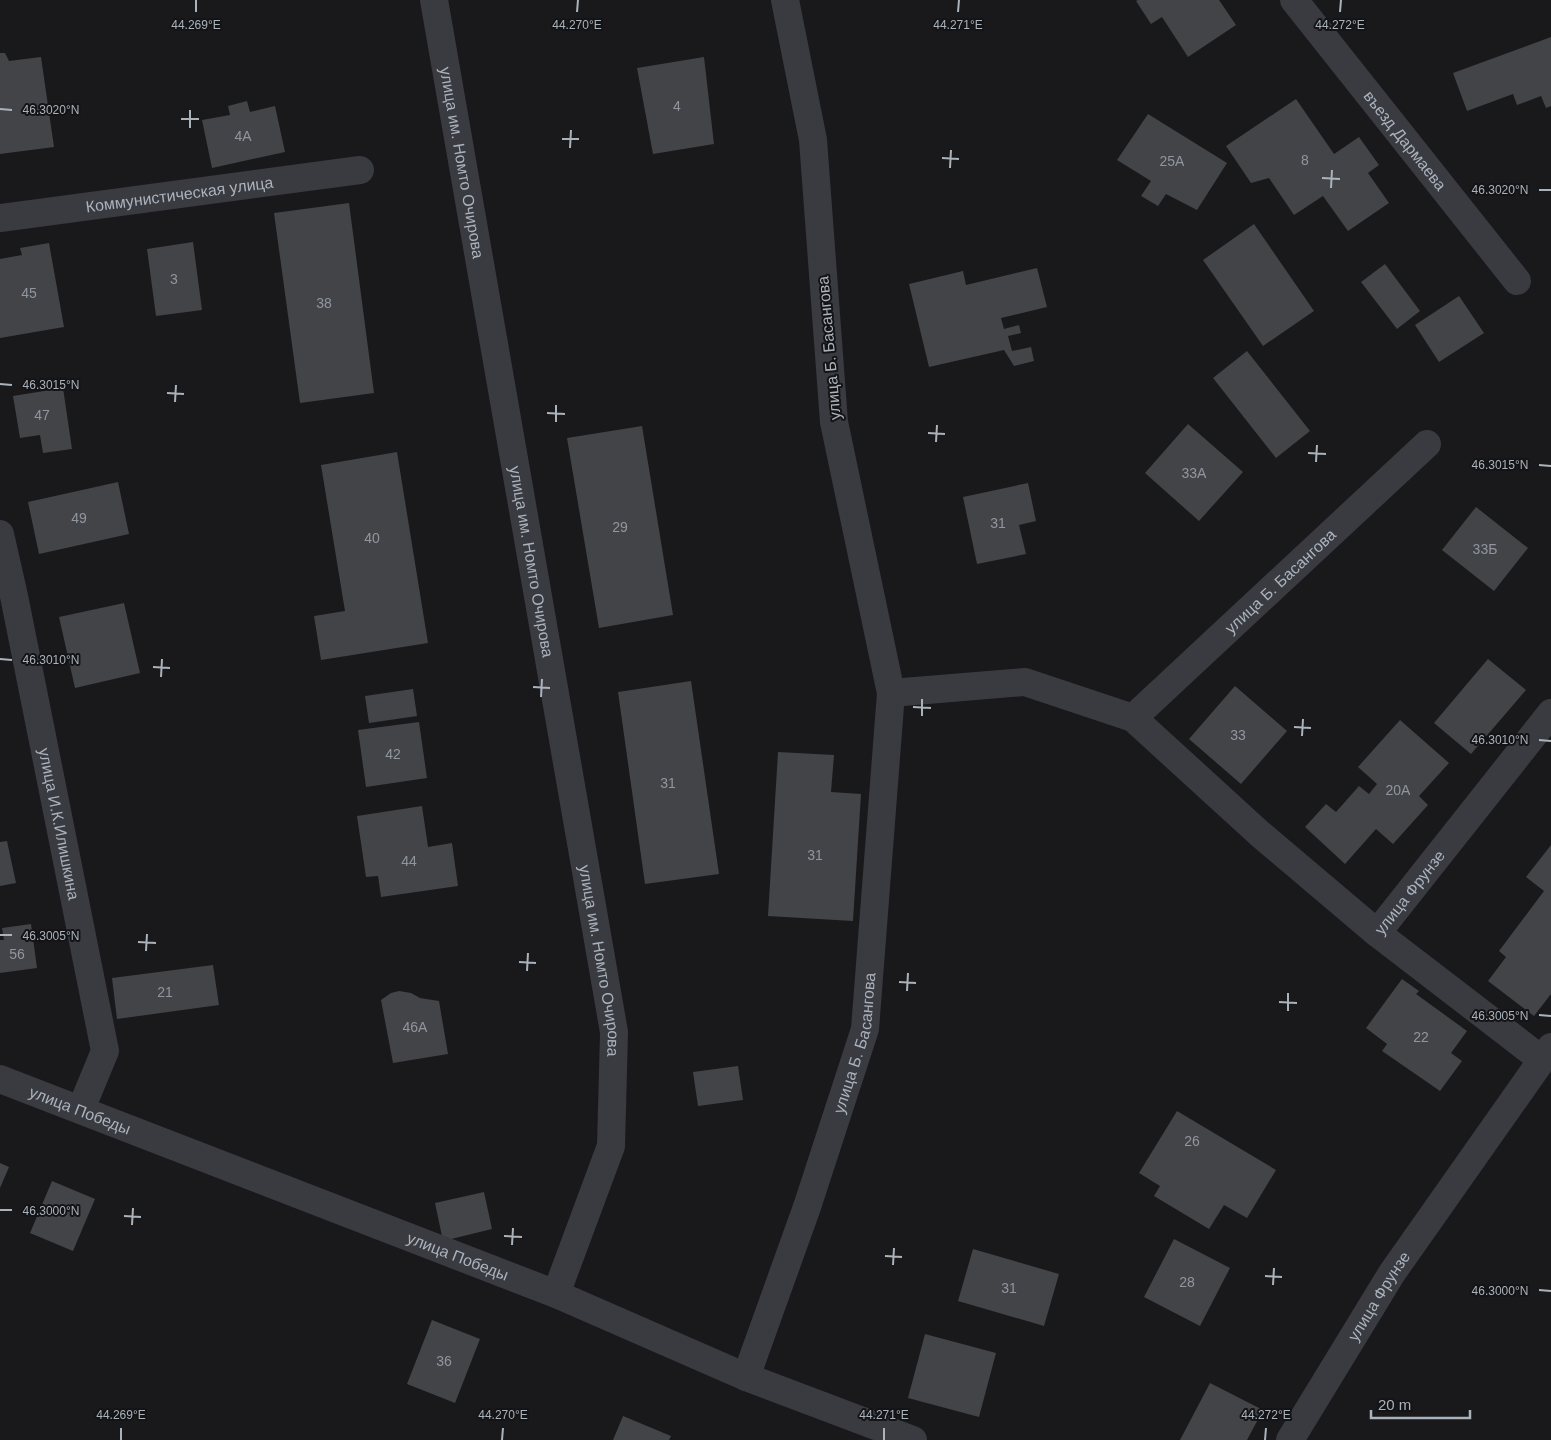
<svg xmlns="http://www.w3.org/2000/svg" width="1551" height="1440" font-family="Helvetica,sans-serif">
  <rect width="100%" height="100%" fill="#19191b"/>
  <path fill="#434448" d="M 1138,0 L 1219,0 L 1236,25 L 1188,57 L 1162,17 L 1151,24 L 1136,1 Z
    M 1551,37 L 1551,106 L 1546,108 L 1541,96 L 1517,105 L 1513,94 L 1467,111 L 1453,73 Z
    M 0,53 L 5,53 L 9,61 L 41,57 L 54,147 L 0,154 Z
    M 704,57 L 714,144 L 653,154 L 637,68 Z
    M 1296,99 L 1334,154 L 1359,137 L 1379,165 L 1368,173 L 1389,203 L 1348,231 L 1323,196 L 1294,215 L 1269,178 L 1251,183 L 1226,146 Z
    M 247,101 L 250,112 L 275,106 L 285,152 L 212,168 L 202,120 L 230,115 L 228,106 Z
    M 1148,114 L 1227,163 L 1197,210 L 1166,194 L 1158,206 L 1141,196 L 1151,181 L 1117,160 Z
    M 349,203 L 374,393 L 300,403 L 274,213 Z
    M 1254,224 L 1314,311 L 1263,346 L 1203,260 Z
    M 193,242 L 202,310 L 156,316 L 147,249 Z
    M 49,243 L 64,327 L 0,338 L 0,259 L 22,255 L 20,248 Z
    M 1385,264 L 1420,311 L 1397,329 L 1361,282 Z
    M 1037,268 L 1047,307 L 1001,318 L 1004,329 L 1019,325 L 1021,333 L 1008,336 L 1012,351 L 1031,347 L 1034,361 L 1014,366 L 1004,350 L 929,367 L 909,284 L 963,271 L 966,285 Z
    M 1459,296 L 1484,333 L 1439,362 L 1415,325 Z
    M 1247,351 L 1310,431 L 1276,458 L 1213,378 Z
    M 63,388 L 72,449 L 43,453 L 40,435 L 20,438 L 13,396 Z
    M 1188,424 L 1243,472 L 1199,521 L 1145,473 Z
    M 642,426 L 673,615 L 599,628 L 567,438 Z
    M 397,452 L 428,643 L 321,660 L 314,616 L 345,611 L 321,465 Z
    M 118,482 L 129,534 L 39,554 L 28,502 Z
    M 1028,483 L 1036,521 L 1019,525 L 1026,554 L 977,564 L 963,497 Z
    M 1476,507 L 1528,548 L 1494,591 L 1442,550 Z
    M 124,603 L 140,673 L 75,688 L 59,617 Z
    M 1488,659 L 1526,690 L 1471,754 L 1434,723 Z
    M 691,681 L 719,874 L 645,884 L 618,692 Z
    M 1235,686 L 1287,731 L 1241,784 L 1189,739 Z
    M 413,689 L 417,716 L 369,723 L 365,696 Z
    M 1400,720 L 1449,763 L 1419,796 L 1428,805 L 1393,844 L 1376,829 L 1345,864 L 1305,827 L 1326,804 L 1336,812 L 1359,786 L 1369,794 L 1377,784 L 1358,767 Z
    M 419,722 L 427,778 L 366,787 L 358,730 Z
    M 778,752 L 834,755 L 831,792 L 861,794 L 853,921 L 768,916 Z
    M 422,806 L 428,847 L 452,843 L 458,886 L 381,897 L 378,876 L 366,877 L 357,816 Z
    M 7,841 L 16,883 L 0,886 L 0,842 Z
    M 1551,845 L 1551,994 L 1534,1016 L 1488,981 L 1506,957 L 1499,951 L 1544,891 L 1526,877 Z
    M 31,924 L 37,968 L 0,973 L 0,940 L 4,940 L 2,928 Z
    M 213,965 L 219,1005 L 117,1019 L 112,978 Z
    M 1402,979 L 1419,991 L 1416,994 L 1467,1031 L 1451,1053 L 1462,1061 L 1440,1091 L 1382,1051 L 1387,1044 L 1366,1028 Z
    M 399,991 L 411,993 L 420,998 L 439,1001 L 448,1054 L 393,1063 L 381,1000 L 391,993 Z
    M 738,1066 L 743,1100 L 698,1106 L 693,1072 Z
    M 1177,1111 L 1276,1170 L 1247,1218 L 1224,1205 L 1209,1229 L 1154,1196 L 1160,1186 L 1139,1173 Z
    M 0,1163 L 9,1167 L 0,1188 Z
    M 52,1181 L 95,1199 L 73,1251 L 30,1233 Z
    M 484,1192 L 492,1229 L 443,1241 L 435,1203 Z
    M 1174,1239 L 1230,1268 L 1200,1326 L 1144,1297 Z
    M 973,1249 L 1059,1274 L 1044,1326 L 958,1301 Z
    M 432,1320 L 480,1339 L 455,1403 L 407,1384 Z
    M 925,1334 L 996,1353 L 979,1417 L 908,1398 Z
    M 1210,1383 L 1263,1410 L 1247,1440 L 1180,1440 Z
    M 623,1416 L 671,1436 L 669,1440 L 613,1440 Z"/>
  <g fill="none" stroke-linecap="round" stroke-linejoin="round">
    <g stroke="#393b41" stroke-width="28">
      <path id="s1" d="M 434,0 L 614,1032 L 611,1146 L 556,1294"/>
      <path id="s2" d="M 1294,0 L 1517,281"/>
      <path id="s3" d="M 0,218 L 360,170"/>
      <path id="s4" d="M 0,534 L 14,596 L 105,1051 L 81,1109"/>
      <path d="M 891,693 L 1025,682 L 1133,718 L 1260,834 L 1377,933"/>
      <path id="s5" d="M 1133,718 L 1427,444"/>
      <path id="s6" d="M 1541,1059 L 1377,933 L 1551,713"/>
      <path id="s7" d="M 0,1079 L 556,1294 L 746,1377 L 913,1440"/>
      <path id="s8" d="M 746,1377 L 807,1207 L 865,1029 L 891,693 L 834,422 L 813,140 L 785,0"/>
      <path id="s9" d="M 1290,1440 L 1392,1273 L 1551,1047"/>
    </g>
  </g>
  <path fill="none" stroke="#aab2bc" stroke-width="2" d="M 196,12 L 196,0M 577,12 L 578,0M 958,12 L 959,0M 1340,12 L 1341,0M 0,109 L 12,110M 181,119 L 199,119M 190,128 L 190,110M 562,139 L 579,139M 570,148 L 571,130M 942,158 L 959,159M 950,168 L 951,150M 1322,178 L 1340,179M 1331,188 L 1332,170M 1539,190 L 1551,190M 0,384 L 12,385M 167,393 L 184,394M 175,402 L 176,385M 547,413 L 565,414M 556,422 L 556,405M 928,433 L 945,434M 936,442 L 937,425M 1308,453 L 1326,454M 1316,462 L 1317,445M 1539,465 L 1551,466M 0,659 L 12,660M 153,667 L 170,668M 161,677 L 162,659M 533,687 L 550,688M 541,697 L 542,679M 913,707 L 931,708M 922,716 L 922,699M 1294,727 L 1311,728M 1302,736 L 1303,719M 1539,740 L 1551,741M 0,935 L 12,935M 138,942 L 156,943M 146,951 L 147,934M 519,962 L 536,963M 527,971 L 528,953M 899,982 L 916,983M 907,991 L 908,973M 1279,1002 L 1297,1003M 1288,1011 L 1288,993M 1539,1015 L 1551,1016M 0,1210 L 12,1210M 124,1216 L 141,1217M 132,1225 L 133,1208M 504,1236 L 522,1237M 512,1245 L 513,1228M 885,1256 L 902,1257M 893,1265 L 894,1248M 1265,1276 L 1282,1277M 1273,1285 L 1274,1268M 1539,1290 L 1551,1291M 121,1440 L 121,1428M 502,1440 L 503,1428M 884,1440 L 884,1428M 1265,1440 L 1266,1428"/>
  <g text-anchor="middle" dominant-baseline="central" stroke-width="4" stroke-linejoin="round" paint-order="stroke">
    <g font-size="14" fill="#90969f">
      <text x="677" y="106">4</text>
      <text x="243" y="136">4А</text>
      <text x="1305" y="160">8</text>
      <text x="1172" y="161">25А</text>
      <text x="174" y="279">3</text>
      <text x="29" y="293">45</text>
      <text x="324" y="303">38</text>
      <text x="42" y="415">47</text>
      <text x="1194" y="473">33А</text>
      <text x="79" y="518">49</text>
      <text x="998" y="523">31</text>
      <text x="620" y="527">29</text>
      <text x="372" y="538">40</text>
      <text x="1485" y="549">33Б</text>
      <text x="1238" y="735">33</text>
      <text x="393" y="754">42</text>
      <text x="668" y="783">31</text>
      <text x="1398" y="790">20А</text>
      <text x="815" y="855">31</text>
      <text x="409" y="861">44</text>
      <text x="17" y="954">56</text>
      <text x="165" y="992">21</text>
      <text x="415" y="1027">46А</text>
      <text x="1421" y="1037">22</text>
      <text x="1192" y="1141">26</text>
      <text x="1187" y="1282">28</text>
      <text x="1009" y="1288">31</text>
      <text x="444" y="1361">36</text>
    </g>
    <g font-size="16" fill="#aab2bc" stroke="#141416">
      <text stroke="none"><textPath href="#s2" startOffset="179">въезд Дармаева</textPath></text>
      <text stroke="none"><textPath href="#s1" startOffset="165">улица им. Номто Очирова</textPath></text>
      <text stroke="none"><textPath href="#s3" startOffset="181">Коммунистическая улица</textPath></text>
      <text transform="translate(829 348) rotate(-95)">улица Б. Басангова</text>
      <text stroke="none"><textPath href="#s1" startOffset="570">улица им. Номто Очирова</textPath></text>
      <text stroke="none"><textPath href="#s5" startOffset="201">улица Б. Басангова</textPath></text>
      <text stroke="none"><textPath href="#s4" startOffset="296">улица И.К.Илишкина</textPath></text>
      <text stroke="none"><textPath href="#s6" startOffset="259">улица Фрунзе</textPath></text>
      <text stroke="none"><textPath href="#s1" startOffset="975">улица им. Номто Очирова</textPath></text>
      <text stroke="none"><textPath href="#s8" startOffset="352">улица Б. Басангова</textPath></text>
      <text stroke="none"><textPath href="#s7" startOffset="86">улица Победы</textPath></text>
      <text stroke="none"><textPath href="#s7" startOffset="491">улица Победы</textPath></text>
      <text stroke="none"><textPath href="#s9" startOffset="169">улица Фрунзе</textPath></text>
    </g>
  </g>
  <g font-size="12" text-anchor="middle" fill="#aab2bc" stroke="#141416" stroke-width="4" stroke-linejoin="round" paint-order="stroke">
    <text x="196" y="29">44.269°E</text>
    <text x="577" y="29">44.270°E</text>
    <text x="958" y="29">44.271°E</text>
    <text x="1340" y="29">44.272°E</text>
    <text x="51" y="114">46.3020°N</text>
    <text x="1500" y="194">46.3020°N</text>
    <text x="51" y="389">46.3015°N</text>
    <text x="1500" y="469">46.3015°N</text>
    <text x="51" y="664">46.3010°N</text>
    <text x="1500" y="744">46.3010°N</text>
    <text x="51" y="940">46.3005°N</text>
    <text x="1500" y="1020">46.3005°N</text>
    <text x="51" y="1215">46.3000°N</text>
    <text x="1500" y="1295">46.3000°N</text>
    <text x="121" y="1419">44.269°E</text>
    <text x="503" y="1419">44.270°E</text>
    <text x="884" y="1419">44.271°E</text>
    <text x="1266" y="1419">44.272°E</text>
  </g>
  <path d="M1371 1410v8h99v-8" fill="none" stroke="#aab2bc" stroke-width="2.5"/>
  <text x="1378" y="1410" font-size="15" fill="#aab2bc" stroke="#141416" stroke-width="4" paint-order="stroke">20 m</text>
</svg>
